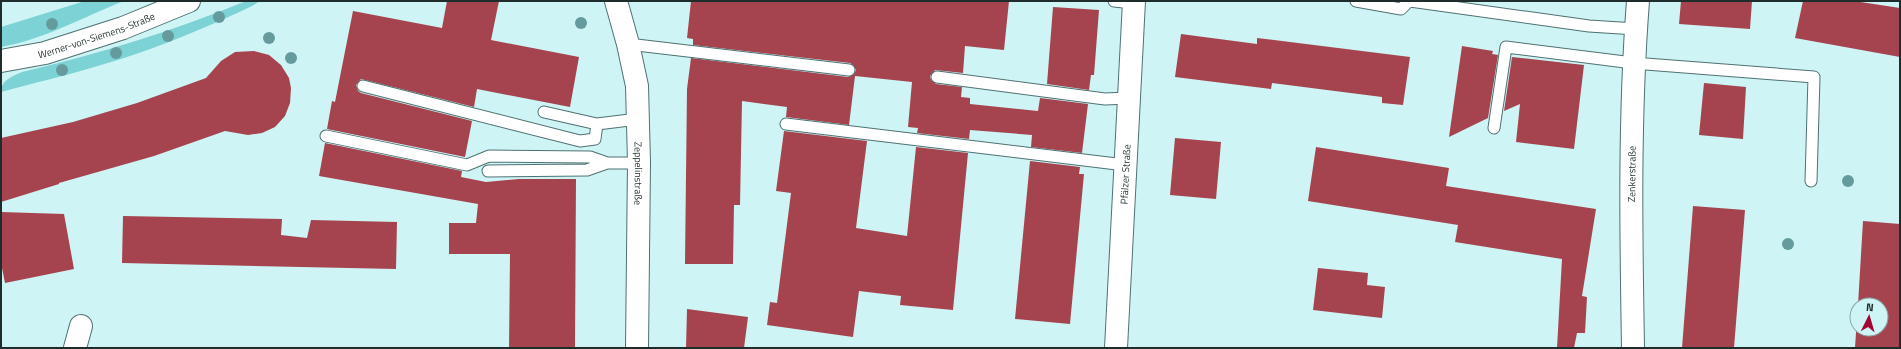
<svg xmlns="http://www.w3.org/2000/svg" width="1901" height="349" font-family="'Titillium Web',sans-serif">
  <rect width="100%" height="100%" fill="#cff4f5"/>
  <path fill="#7cd2d4" d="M 85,1 L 124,1 C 83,17 45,39 1,47 L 1,27 Z
    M 246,1 L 260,1 L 252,6 C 214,24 176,40 136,54 C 92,69 46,80 1,92 C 1,80 13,76 22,72 C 99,54 173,31 246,1 Z"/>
  <path fill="#a5444e" d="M 447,1 L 499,1 L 491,40 L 579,57 L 570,107 L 477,89 L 474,107 L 361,79 L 356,85 L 358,91 L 361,93 L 472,121 L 465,157 L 327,129 L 332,101 L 335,102 L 353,11 L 442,28 Z
    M 691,1 L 1009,1 L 1004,50 L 965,46 L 963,73 L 935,70 L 930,76 L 931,80 L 936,84 L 962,87 L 961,97 L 970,98 L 970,104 L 1038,111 L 1040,98 L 1088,104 L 1082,153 L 1031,147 L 1032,135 L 970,130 L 969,139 L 917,133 L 918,128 L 908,127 L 912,82 L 855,76 L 849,125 L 786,117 L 787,107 L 742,101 L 740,205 L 734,205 L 733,264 L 685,264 L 687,89 L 691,58 L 848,77 L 854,74 L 856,70 L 853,65 L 850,63 L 693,45 L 693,39 L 687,38 Z
    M 1681,1 L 1752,1 L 1750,29 L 1679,24 Z
    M 1803,1 L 1854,1 L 1900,8 L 1900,57 L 1795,38 Z
    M 1053,7 L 1099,10 L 1094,75 L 1091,75 L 1089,90 L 1047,84 Z
    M 1181,34 L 1257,44 L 1257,38 L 1410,57 L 1403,105 L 1382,103 L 1382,97 L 1272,83 L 1271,89 L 1175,77 Z
    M 1462,46 L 1493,51 L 1492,54 L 1498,55 L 1488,118 L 1449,137 Z
    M 254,51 L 269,55 L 281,65 L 289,78 L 291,88 L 290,103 L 285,116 L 275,127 L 262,133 L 248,135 L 225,131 L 154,156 L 59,183 L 59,184 L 1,202 L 1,138 L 73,122 L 137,103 L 206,78 L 221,61 L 235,52 Z
    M 1512,57 L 1584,65 L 1574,149 L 1516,142 L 1520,104 L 1504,111 Z
    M 1704,83 L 1746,87 L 1743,139 L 1699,135 Z
    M 784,131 L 867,141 L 856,228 L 907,236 L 916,147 L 968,153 L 953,310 L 900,305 L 901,296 L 859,291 L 853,337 L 767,325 L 770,302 L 777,303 L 791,193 L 776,191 Z
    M 1175,138 L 1221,142 L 1216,199 L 1170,195 Z
    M 325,143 L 462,171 L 461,177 L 486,182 L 519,179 L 576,179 L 575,348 L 509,348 L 510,254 L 449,254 L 449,223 L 476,223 L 478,204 L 319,176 Z
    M 1316,147 L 1449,168 L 1446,186 L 1596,209 L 1582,296 L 1587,297 L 1585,333 L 1577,333 L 1574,348 L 1557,348 L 1562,259 L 1455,242 L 1458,225 L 1308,201 Z
    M 1030,161 L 1080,167 L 1079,174 L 1084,174 L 1070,324 L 1015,319 Z
    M 1693,206 L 1745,210 L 1734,348 L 1682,348 Z
    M 1,212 L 64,214 L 74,269 L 5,283 L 1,263 Z
    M 123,216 L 282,219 L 281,235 L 307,238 L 311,220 L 397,222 L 396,269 L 122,263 Z
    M 1863,221 L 1900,224 L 1900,348 L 1855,348 L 1857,317 L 1857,329 L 1881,329 L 1881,305 L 1858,305 Z
    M 1318,268 L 1368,273 L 1367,285 L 1385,287 L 1382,318 L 1313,310 Z
    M 687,309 L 748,317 L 744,348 L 686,348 Z"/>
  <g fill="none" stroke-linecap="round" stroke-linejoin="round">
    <defs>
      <path id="service" d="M 1114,1 L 1133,3
        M 1356,1 L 1401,9 L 1409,1
        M 1410,1 L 1589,26 L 1636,29
        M 628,44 L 849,70
        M 937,77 L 1105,99 L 1128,98
        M 363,86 L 580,141 L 595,139 L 597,124 L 638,119
        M 544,112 L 597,124
        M 786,124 L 1125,165
        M 1494,128 L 1506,47 L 1633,63 L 1814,77 L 1811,181
        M 326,136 L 467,165 L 489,156 L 590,157 L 607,163 L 639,163
        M 488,171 L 587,170 L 607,163"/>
      <g id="minor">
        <path id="s1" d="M 616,1 L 628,44 L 637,86 L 639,163 L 637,348"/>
        <path d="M 75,348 L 81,326"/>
        <path id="s2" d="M 1116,348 L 1134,1"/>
        <path id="s3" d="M 1633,348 C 1631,232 1629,117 1638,1"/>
      </g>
      <g id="secondary">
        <path id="s4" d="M 1,61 L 45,53 L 123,28 L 189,1"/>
      </g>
    </defs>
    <use href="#service" stroke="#4f7172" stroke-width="13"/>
    <use href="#minor" stroke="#4f7172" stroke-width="24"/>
    <use href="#secondary" stroke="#4f7172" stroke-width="24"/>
    <use href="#service" stroke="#fff" stroke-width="11"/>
    <use href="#minor" stroke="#fff" stroke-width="22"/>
    <use href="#secondary" stroke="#fff" stroke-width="22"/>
  </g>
  <g fill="#659b9d">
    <circle cx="219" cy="17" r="6"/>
    <circle cx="581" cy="23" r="6"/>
    <circle cx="52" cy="24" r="6"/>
    <circle cx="168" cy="36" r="6"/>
    <circle cx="269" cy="38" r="6"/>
    <circle cx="116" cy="53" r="6"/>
    <circle cx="291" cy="58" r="6"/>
    <circle cx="62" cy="70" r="6"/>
    <circle cx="1848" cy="181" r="6"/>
    <circle cx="1788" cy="244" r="6"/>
  </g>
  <g text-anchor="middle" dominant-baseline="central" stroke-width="4" stroke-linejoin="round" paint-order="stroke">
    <g font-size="10" fill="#1e2c2c" stroke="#cff4f5">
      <text stroke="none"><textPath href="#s4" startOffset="99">Werner-von-Siemens-Straße</textPath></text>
      <text stroke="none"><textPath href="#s1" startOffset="175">Zeppelinstraße</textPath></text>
      <text stroke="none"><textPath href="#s2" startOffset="174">Pfälzer Straße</textPath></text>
      <text stroke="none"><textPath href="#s3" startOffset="174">Zenkerstraße</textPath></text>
    </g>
  </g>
  <rect width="1901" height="349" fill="none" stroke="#1e2c2c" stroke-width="4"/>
  <g transform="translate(1869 317) rotate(5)"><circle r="19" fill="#cff4f5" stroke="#88a4a5"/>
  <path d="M0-3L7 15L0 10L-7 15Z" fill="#a30632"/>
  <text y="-6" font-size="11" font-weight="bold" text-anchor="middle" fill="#1e2c2c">N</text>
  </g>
</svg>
